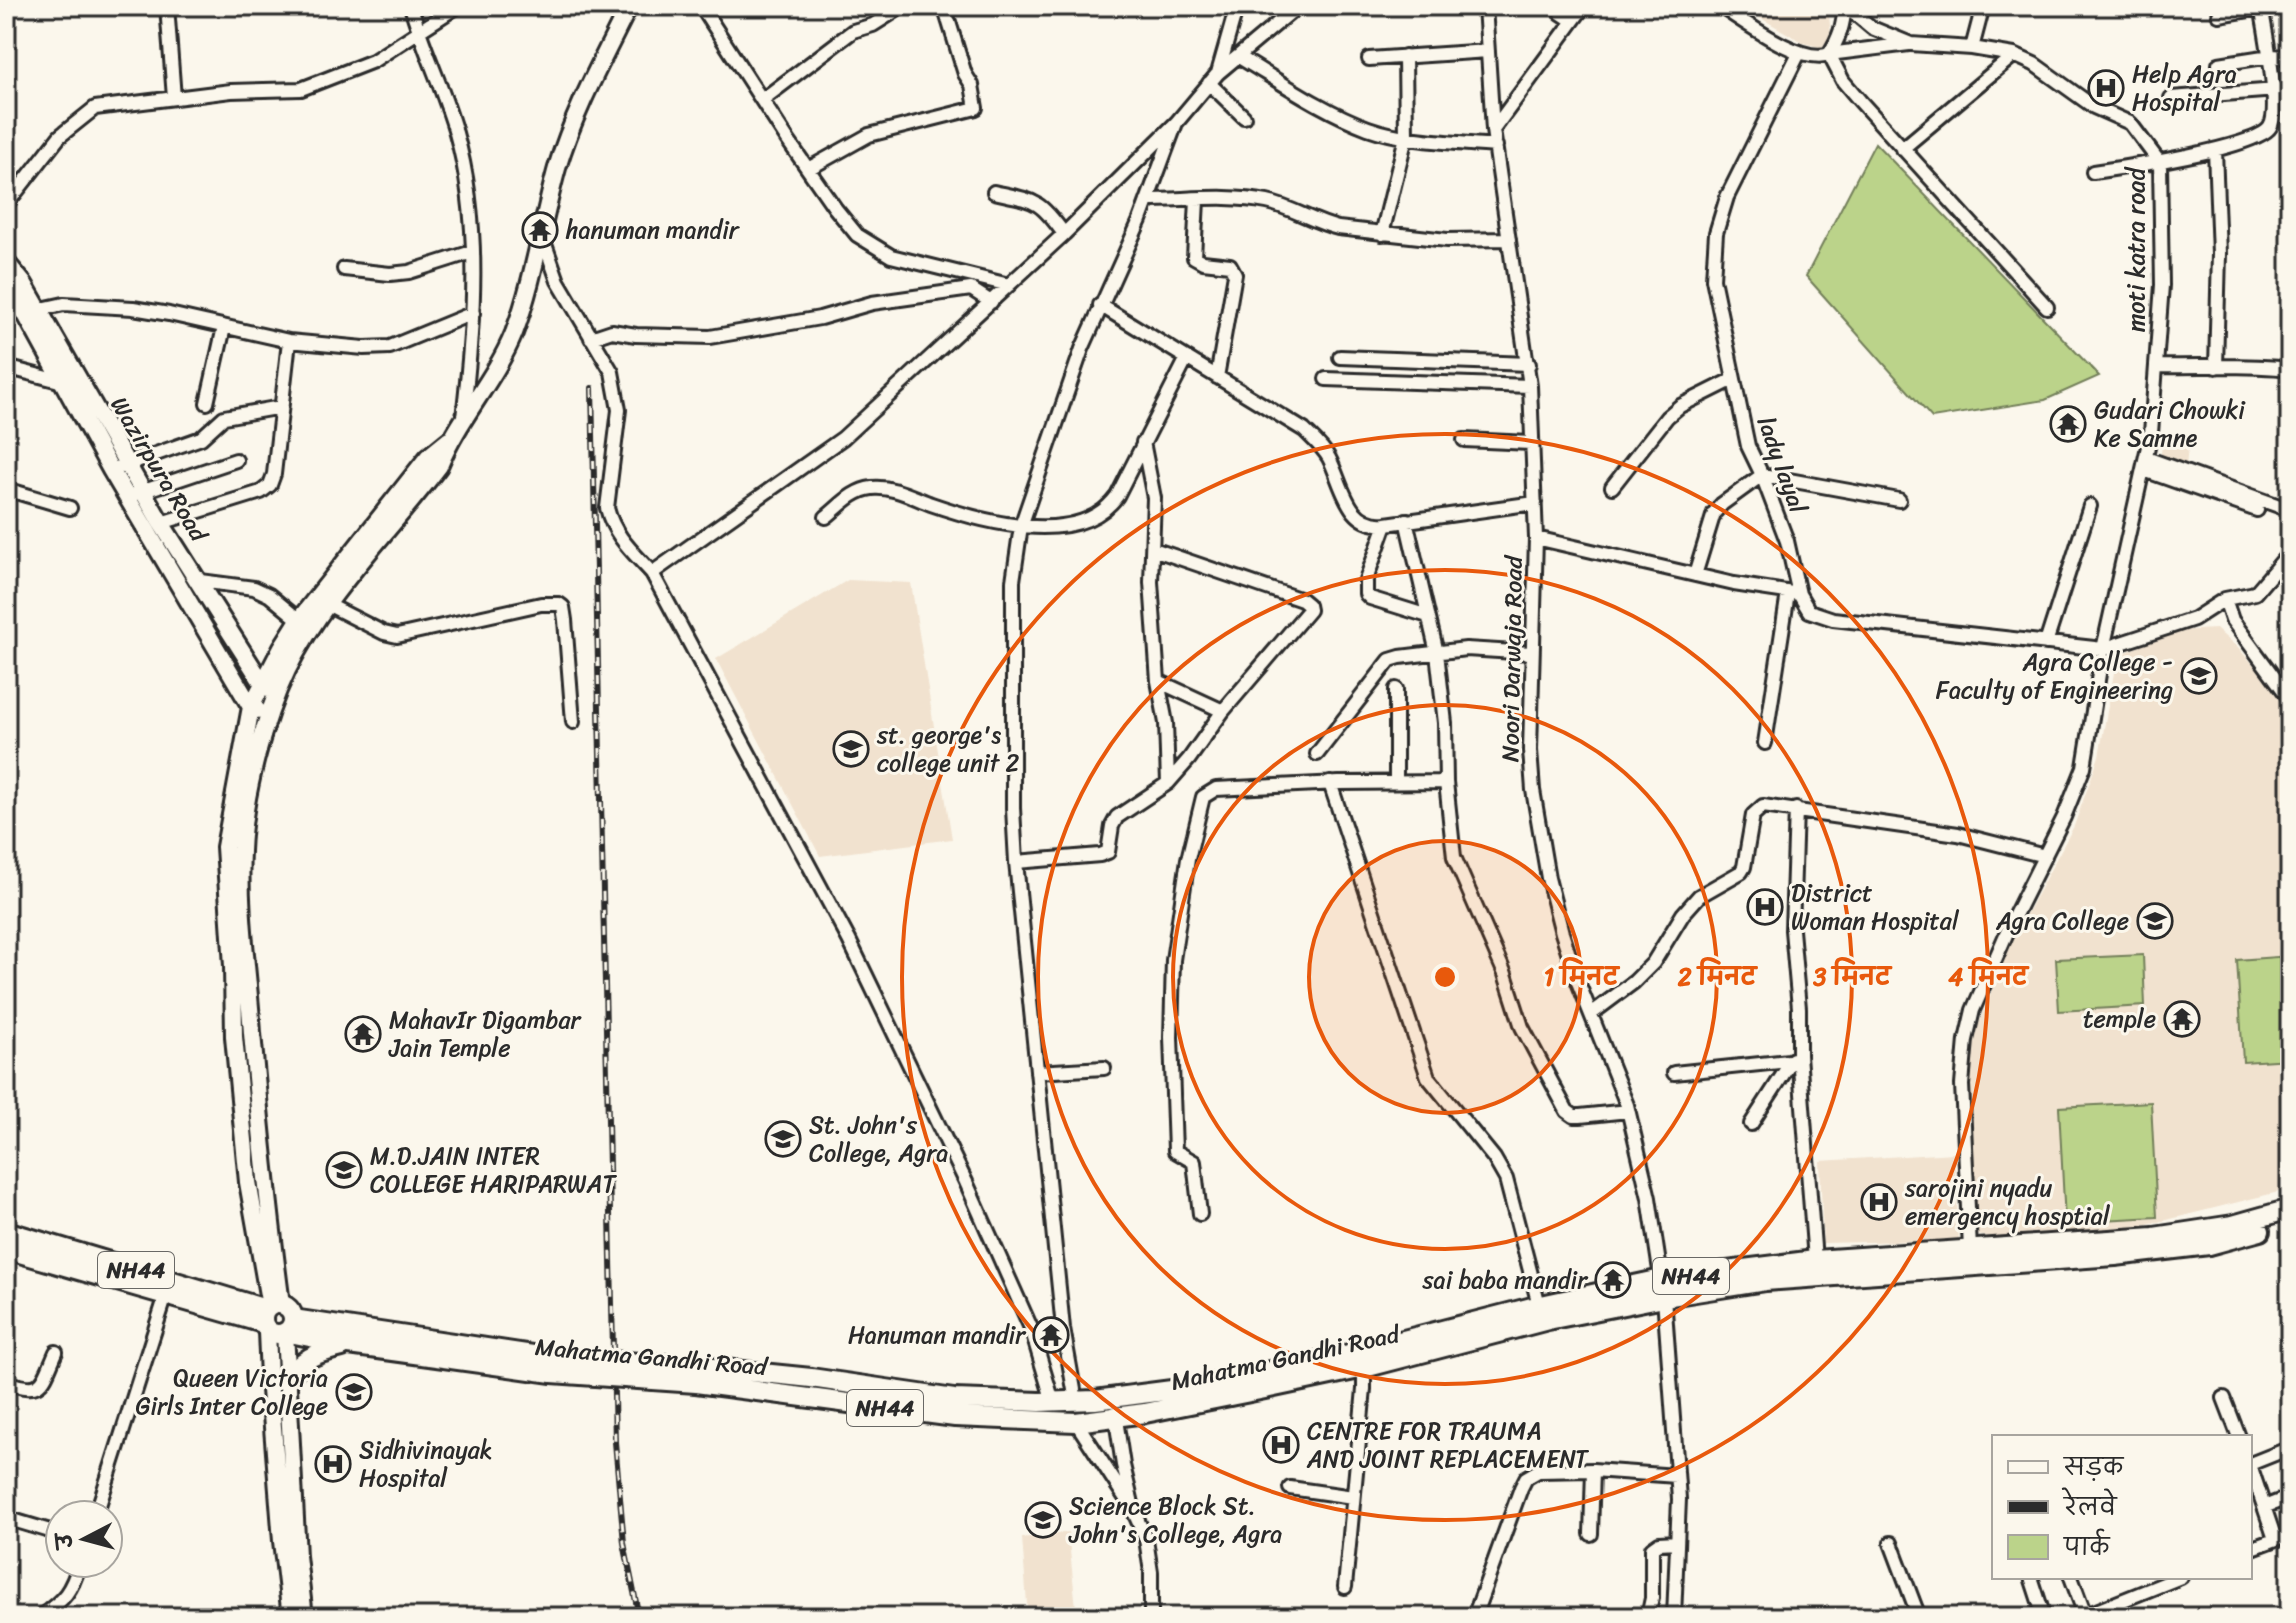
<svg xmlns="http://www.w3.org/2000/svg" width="2296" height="1623" font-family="Sriracha,'Playpen Sans Deva',sans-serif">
  <rect width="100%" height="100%" fill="#fbf7ec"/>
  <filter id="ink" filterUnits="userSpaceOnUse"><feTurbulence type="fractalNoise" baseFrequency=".0125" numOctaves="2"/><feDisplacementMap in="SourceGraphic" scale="16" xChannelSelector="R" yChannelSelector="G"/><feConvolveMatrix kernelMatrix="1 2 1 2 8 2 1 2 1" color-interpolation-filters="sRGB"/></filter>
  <g filter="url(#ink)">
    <path fill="#f1e2cf" d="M 1740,6 L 1828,6 L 1831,35 L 1822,48 L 1804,43 Z
      M 2163,436 L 2189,436 L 2186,467 L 2160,462 Z
      M 848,580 L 911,583 L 952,839 L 820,856 L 716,659 Z
      M 2216,629 L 2237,647 L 2265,677 L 2290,711 L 2290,1189 L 2143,1226 L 2000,1238 L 1977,1235 L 1970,1087 L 1974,1036 L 2010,944 L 2074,826 L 2099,756 L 2117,656 L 2175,631 Z
      M 1954,1153 L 1959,1240 L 1823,1243 L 1820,1161 Z
      M 1068,1532 L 1077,1617 L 1028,1617 L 1022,1538 Z"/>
    <path fill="#bbd38a" stroke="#737f5a" stroke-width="2" d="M 1875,143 L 2099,376 L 2045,400 L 1932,418 L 1806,276 Z
      M 2143,955 L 2145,1006 L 2059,1011 L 2056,959 Z
      M 2290,956 L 2290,1059 L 2243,1062 L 2237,960 Z
      M 2151,1102 L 2157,1217 L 2065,1222 L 2059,1107 Z"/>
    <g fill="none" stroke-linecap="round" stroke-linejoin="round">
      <defs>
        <path id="minor" d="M 167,6 L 174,98
          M 411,6 C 423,49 444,90 456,133 C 482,225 474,324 463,418
          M 701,6 L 787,139 L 835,208 L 857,235 L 891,256 L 1009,285
          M 1485,6 L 1493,130 L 1530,386 L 1536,538 L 1530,750 L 1533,790 L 1548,878 L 1562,933 L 1578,982 L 1627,1105 L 1649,1198 L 1664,1297 L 1679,1499 L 1674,1617
          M 1557,6 L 1561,13 L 1573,21
          M 1720,6 C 1744,21 1801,65 1829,54 C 1840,37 1843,26 1845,6
          M 1846,6 L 1872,28 L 1911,44 L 1972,48 L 2014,55 L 2034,64 L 2094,107 L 2130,123 L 2160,163 L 2162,285 L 2151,433 L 2103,649 L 2084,767 L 2064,817 L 2012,921 L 1973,1010 L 1966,1040 L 1962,1085 L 1970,1249
          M 2219,15 L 2261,8
          M 1909,44 L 1829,54 L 1843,81 L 1860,101 L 2047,307
          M 1972,48 L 1983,6
          M 1799,53 L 1727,197 L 1716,233 L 1713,279 L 1748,446 L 1762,475 L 1787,541 L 1799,594 L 1809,611 L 1833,619 L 2103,649 L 2194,619 L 2225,599 L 2255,593 L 2290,552
          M 1239,57 C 1281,82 1322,111 1368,128 C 1408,142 1454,142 1496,146
          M 1369,59 L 1488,51
          M 2219,64 L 2270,56 L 2290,57
          M 1218,73 L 1237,6
          M 1209,83 L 1244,117
          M 2171,98 L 2290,89
          M 762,100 L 853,31 L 873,25 L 903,6
          M 1493,130 L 1584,6
          M 1902,149 L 2014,55
          M 2215,150 L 2219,254 L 2216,367
          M 808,169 L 869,135 L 976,108 L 972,85 L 965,74 L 944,6
          M 2093,172 C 2121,168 2258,148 2270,127 C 2281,109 2265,29 2261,6
          M 994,192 C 1035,201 1039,199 1064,234
          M 1147,200 C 1186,200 1228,194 1267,202 C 1291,207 1313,222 1338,228 L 1447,240 L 1509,239
          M 1197,200 L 1194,257 L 1203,262 L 1230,265 L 1235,274 L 1217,377
          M 6,205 L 60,136 L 95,108 L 231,91 L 301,89 L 373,61 L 458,6
          M 541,233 L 558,281 L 612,372 L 619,410 L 607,508 C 614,536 633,552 652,573 L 849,940 L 966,1182 L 1031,1328 L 1053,1402
          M 1382,234 L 1406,137 L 1405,56
          M 344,269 L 390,274 L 409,272 L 472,252
          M 1100,305 L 1304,430 C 1313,439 1323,447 1329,458 C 1343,485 1347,528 1386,524 L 1535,503
          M 32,311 L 64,304 L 133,308 L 169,314 L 289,341 L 364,348 L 390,347 L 473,313
          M 591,338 L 612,331 L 636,335 L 710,337 L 820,318 L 872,303 L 971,289 L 991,302
          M 1340,357 L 1529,364
          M 2157,366 C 2201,367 2246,364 2290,369
          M 6,367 L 63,382
          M 1326,379 L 1530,386
          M 207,403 L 224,327
          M 1464,440 L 1531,443
          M 1143,442 L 1154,498 L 1151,582 L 1158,681 L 1166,723 L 1168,783
          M 2146,458 L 2290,510
          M 111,470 L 201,438 L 224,417 L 281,407
          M 2144,470 L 2257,510
          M 1612,487 L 1667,417 L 1680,406 L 1732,380
          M 6,489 L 70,508
          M 135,494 L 236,460
          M 826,517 C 840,506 853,490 872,488 C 893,486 912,497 931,504 C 983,522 1079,549 1117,496 L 1186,360
          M 1406,520 L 1437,653 L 1445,723 L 1446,782 L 1454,857 L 1505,974 L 1522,1027 L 1567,1111 L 1574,1116 L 1580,1116 L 1628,1111
          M 161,523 L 261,492 L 270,485 L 274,474 L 289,341
          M 1386,524 L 1366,580 L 1366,594 L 1370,598 L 1428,616
          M 1536,538 L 1734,584 L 1799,594
          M 652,573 L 843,438 L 1064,234 L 1176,123 L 1218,73 L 1298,6
          M 1695,575 L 1714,513 L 1722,504 L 1762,475 L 1899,500
          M 200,581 L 254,588 L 269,595 L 304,624
          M 2225,599 L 2232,620 L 2290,699
          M 327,604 L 384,633 L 397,636 L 541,604 L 559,604 L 563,607 L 565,620 L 573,722
          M 2046,643 L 2090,506
          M 1158,681 L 1223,711
          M 1396,689 L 1396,782
          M 1765,743 L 1788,593
          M 1317,754 L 1390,660 L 1400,657 L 1466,649 L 1531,653
          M 1330,783 L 1428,1077 L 1494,1158 L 1506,1179 L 1539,1305
          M 1796,809 L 1792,930 L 1799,1008 L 1799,1055 L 1815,1260
          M 1016,862 L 1100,855 L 1108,852 L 1112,826 L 1117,817 L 1168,783 L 1189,759 L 1223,711 L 1309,610 L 1308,605 L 1302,600 L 1153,549
          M 1591,1014 L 1634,982 L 1653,963 L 1683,914 L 1699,896 L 1741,872 L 1744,867 L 1753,815 L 1763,806 L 1958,834 L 2045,856
          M 1037,1072 L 1104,1068
          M 1674,1073 L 1789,1061
          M 1751,1124 L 1793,1059
          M 1200,1214 L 1194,1162 L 1175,1151 L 1171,1037 L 1173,960 L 1188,859 L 1203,797 L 1216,789 L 1339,783 L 1446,782
          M 6,1382 C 43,1395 42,1384 56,1352
          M 2224,1398 L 2239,1437
          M 1076,1401 L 1063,1328 L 1016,862 L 1013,808 L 1013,581 L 1021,526 L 1082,349 L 1140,220 L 1176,123
          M 1115,1413 L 1123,1465 L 1134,1512 L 1146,1539 L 1151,1572 L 1151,1617
          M 1076,1422 L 1128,1502
          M 2250,1464 L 2290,1448
          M 2250,1465 L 2275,1539
          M 1290,1488 L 1353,1497
          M 2264,1507 L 2290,1497
          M 96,1515 L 166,1295
          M 6,1518 L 60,1534
          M 1591,1534 L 1593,1470
          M 1891,1543 L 1919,1617
          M 2250,1549 L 2290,1534
          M 2031,1577 L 2044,1617
          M 2071,1577 L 2085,1615
          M 1345,1587 L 1364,1389 L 1364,1368
          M 40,1617 C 65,1599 71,1592 80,1563
          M 1474,1617 L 1521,1488 L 1526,1478 L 1538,1471 L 1593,1470 L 1677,1476
          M 1648,1617 L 1652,1598 L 1652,1548 L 1659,1543 L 1677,1542
          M 2081,1617 L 2181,1577"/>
        <path id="major" d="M 6,262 L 24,284 L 161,523 L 263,684 L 269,689
          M 6,284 L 25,313 L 111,470 L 251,707 L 257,710
          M 281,1304 C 269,1214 260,1124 252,1033 C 248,973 238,911 241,851 C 243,796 263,720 287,670 C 323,596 389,532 439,466 C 458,419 495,380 514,333 C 534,280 542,222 557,168 C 574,111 603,59 629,6
          M 270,1306 L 248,1182 L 234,1037 L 233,966 L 225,847 L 251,707 L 282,647 L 299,620 L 428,457 L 449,440
          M 267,1332 L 269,1377 L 282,1541 L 291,1617
          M 285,1332 L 297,1556 L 304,1617"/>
        <path id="highway" d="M 6,1231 L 266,1309
          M 6,1249 L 263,1323
          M263 1319a15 15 0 1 1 30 0a15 15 0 1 1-30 0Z
          M 293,1319 L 553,1358
          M 285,1332 L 349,1345 L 552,1373
          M 694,1366 L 811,1378 L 954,1399 L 1040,1402 L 1095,1400 L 1195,1387 L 1341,1356 L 1532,1307 L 1662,1279 L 1815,1260 L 2154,1237 L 2233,1225 L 2290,1209
          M 287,1383 C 299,1358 317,1353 342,1347
          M 696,1383 L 955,1417 L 1076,1422 L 1145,1413 L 1265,1389 L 1364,1368 L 1548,1320 L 1664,1297 L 1765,1281 L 2115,1256 L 2209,1245 L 2260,1231"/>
      </defs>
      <use href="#minor" stroke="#2b2b2b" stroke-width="18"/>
      <use href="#major" stroke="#2b2b2b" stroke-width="22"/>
      <use href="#highway" stroke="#2b2b2b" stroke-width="24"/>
      <use href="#minor" stroke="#fbf7ec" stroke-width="12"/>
      <use href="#major" stroke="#fbf7ec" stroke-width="16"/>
      <use href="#highway" stroke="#fbf7ec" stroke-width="18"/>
      <defs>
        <path id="rail" d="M 592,388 L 615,1442 L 624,1543 L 639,1617"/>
      </defs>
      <use href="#rail" stroke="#2b2b2b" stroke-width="6"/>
      <use href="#rail" stroke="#fbf7ec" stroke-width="3" stroke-dasharray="9" stroke-linecap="butt"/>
      <defs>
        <path id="highway-bridge" d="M 553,1358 L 694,1366
          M 552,1373 L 696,1383"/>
      </defs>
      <use href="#highway-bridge" stroke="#2b2b2b" stroke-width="24" stroke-linecap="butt"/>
      <use href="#highway-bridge" stroke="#fbf7ec" stroke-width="18"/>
    </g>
  </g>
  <circle cx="1445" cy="977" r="136" fill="#e8590c" fill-opacity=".12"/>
  <g fill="none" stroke="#e8590c" stroke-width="4">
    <circle cx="1445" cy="977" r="136"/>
    <circle cx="1445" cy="977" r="272"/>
    <circle cx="1445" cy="977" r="407"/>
    <circle cx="1445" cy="977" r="543"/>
  </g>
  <defs>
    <symbol id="hospital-ring" viewBox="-11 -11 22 22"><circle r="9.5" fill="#fbf7ec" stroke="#2b2b2b" stroke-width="1.5"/><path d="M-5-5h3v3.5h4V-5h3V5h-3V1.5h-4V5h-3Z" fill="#2b2b2b"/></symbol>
    <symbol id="temple-ring" viewBox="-11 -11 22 22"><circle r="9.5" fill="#fbf7ec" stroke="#2b2b2b" stroke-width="1.5"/><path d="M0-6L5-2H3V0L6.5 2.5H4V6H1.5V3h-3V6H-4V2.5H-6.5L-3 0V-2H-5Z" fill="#2b2b2b"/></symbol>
    <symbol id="university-ring" viewBox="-11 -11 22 22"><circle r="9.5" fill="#fbf7ec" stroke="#2b2b2b" stroke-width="1.5"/><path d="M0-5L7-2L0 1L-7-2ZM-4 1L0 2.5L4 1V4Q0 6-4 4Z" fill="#2b2b2b"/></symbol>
    <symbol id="school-ring" viewBox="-11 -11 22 22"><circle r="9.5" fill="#fbf7ec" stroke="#2b2b2b" stroke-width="1.5"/><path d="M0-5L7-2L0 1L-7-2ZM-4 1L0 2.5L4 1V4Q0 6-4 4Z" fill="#2b2b2b"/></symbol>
  </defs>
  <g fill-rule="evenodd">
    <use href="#hospital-ring" x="2086" y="68" width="40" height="40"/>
    <use href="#temple-ring" x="520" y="210" width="40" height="40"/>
    <use href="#temple-ring" x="2048" y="404" width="40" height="40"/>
    <use href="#university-ring" x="2179" y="656" width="40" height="40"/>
    <use href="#school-ring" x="831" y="729" width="40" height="40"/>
    <use href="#hospital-ring" x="1745" y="887" width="40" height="40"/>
    <use href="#university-ring" x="2135" y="901" width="40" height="40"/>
    <use href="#temple-ring" x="2162" y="999" width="40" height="40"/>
    <use href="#temple-ring" x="343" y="1014" width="40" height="40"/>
    <use href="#university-ring" x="763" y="1119" width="40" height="40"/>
    <use href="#university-ring" x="324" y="1150" width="40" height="40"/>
    <use href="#hospital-ring" x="1859" y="1182" width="40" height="40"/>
    <use href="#temple-ring" x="1593" y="1260" width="40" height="40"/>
    <use href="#temple-ring" x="1031" y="1315" width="40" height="40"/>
    <use href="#school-ring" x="334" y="1372" width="40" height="40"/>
    <use href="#hospital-ring" x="1261" y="1425" width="40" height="40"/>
    <use href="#hospital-ring" x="313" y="1444" width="40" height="40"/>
    <use href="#university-ring" x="1023" y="1500" width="40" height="40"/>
  </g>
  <g text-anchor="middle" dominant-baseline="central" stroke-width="6" stroke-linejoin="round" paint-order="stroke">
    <g fill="#fbf7ec" stroke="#696865" stroke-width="2">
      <rect x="98" y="1252" width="76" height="36" rx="6"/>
      <rect x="1653" y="1258" width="76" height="36" rx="6"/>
      <rect x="847" y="1390" width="76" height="36" rx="6"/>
    </g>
    <g font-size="22" font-weight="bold" fill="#2b2b2b">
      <text x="136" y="1270">NH44</text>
      <text x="1691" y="1276">NH44</text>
      <text x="885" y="1408">NH44</text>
    </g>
    <g font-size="24" fill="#2b2b2b" stroke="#fbf7ec" text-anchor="start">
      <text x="2132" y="74">Help Agra<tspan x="2132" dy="28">Hospital</tspan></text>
      <text x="566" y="230">hanuman mandir</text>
      <text x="2094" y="410">Gudari Chowki<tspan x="2094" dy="28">Ke Samne</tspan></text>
      <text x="2173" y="662" text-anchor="end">Agra College -<tspan x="2173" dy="28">Faculty of Engineering</tspan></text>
      <text x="877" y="735">st. george's<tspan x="877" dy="28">college unit 2</tspan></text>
      <text x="1791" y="893">District<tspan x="1791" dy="28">Woman Hospital</tspan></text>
      <text x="2129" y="921" text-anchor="end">Agra College</text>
      <text x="2156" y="1019" text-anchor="end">temple</text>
      <text x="389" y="1020">MahavIr Digambar<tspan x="389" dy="28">Jain Temple</tspan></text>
      <text x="809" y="1125">St. John's<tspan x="809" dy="28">College, Agra</tspan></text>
      <text x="370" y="1156">M.D.JAIN INTER<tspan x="370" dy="28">COLLEGE HARIPARWAT</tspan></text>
      <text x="1905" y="1188">sarojini nyadu<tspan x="1905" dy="28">emergency hosptial</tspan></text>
      <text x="1587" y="1280" text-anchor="end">sai baba mandir</text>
      <text x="1025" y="1335" text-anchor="end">Hanuman mandir</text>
      <text x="328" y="1378" text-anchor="end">Queen Victoria<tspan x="328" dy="28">Girls Inter College</tspan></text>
      <text x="1307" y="1431">CENTRE FOR TRAUMA<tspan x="1307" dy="28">AND JOINT REPLACEMENT</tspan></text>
      <text x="359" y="1450">Sidhivinayak<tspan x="359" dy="28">Hospital</tspan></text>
      <text x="1069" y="1506">Science Block St.<tspan x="1069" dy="28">John's College, Agra</tspan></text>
    </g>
    <g font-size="24" fill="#2b2b2b" stroke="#fbf7ec">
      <text transform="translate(2136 250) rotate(-90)">moti katra road</text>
      <text transform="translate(1782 465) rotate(70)">lady layal</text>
      <text transform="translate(159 469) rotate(59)">Wazirpura Road</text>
      <text transform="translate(1512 659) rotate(-89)">Noori Darwaja Road</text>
      <text transform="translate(651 1357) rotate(5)">Mahatma Gandhi Road</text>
      <text transform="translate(1285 1358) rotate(-12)">Mahatma Gandhi Road</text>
    </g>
  </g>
  <circle cx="1445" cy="977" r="12" fill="#e8590c" stroke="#fbf7ec" stroke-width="4"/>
  <g font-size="24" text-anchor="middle" font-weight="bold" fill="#e8590c" stroke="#fbf7ec" stroke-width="6" stroke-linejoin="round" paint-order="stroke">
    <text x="1581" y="985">1 मिनट</text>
    <text x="1717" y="985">2 मिनट</text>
    <text x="1852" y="985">3 मिनट</text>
    <text x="1988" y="985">4 मिनट</text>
  </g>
  <rect width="2296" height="1623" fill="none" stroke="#fbf7ec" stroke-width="32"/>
  <rect x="16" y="16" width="2264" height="1591" fill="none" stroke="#2b2b2b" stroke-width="3" filter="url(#ink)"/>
  <rect x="1992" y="1435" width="260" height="144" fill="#fbf7ec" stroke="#a8a59f" stroke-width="2"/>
  <rect x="2008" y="1461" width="40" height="12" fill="#fbf7ec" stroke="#a8a59f" stroke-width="2"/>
  <text x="2064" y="1475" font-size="24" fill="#2b2b2b">सड़क</text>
  <rect x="2008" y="1501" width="40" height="12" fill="#2b2b2b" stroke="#a8a59f" stroke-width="2"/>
  <text x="2064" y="1515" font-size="24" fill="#2b2b2b">रेलवे</text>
  <rect x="2008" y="1535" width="40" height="24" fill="#bbd38a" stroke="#a8a59f" stroke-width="2"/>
  <text x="2064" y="1555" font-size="24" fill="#2b2b2b">पार्क</text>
  <g transform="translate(84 1539) rotate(264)"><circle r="38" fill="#fbf7ec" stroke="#a8a59f" stroke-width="2"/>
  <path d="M0-6L14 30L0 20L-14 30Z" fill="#2b2b2b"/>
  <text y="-12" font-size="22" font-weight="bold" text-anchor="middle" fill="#2b2b2b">उ</text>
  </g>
</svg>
